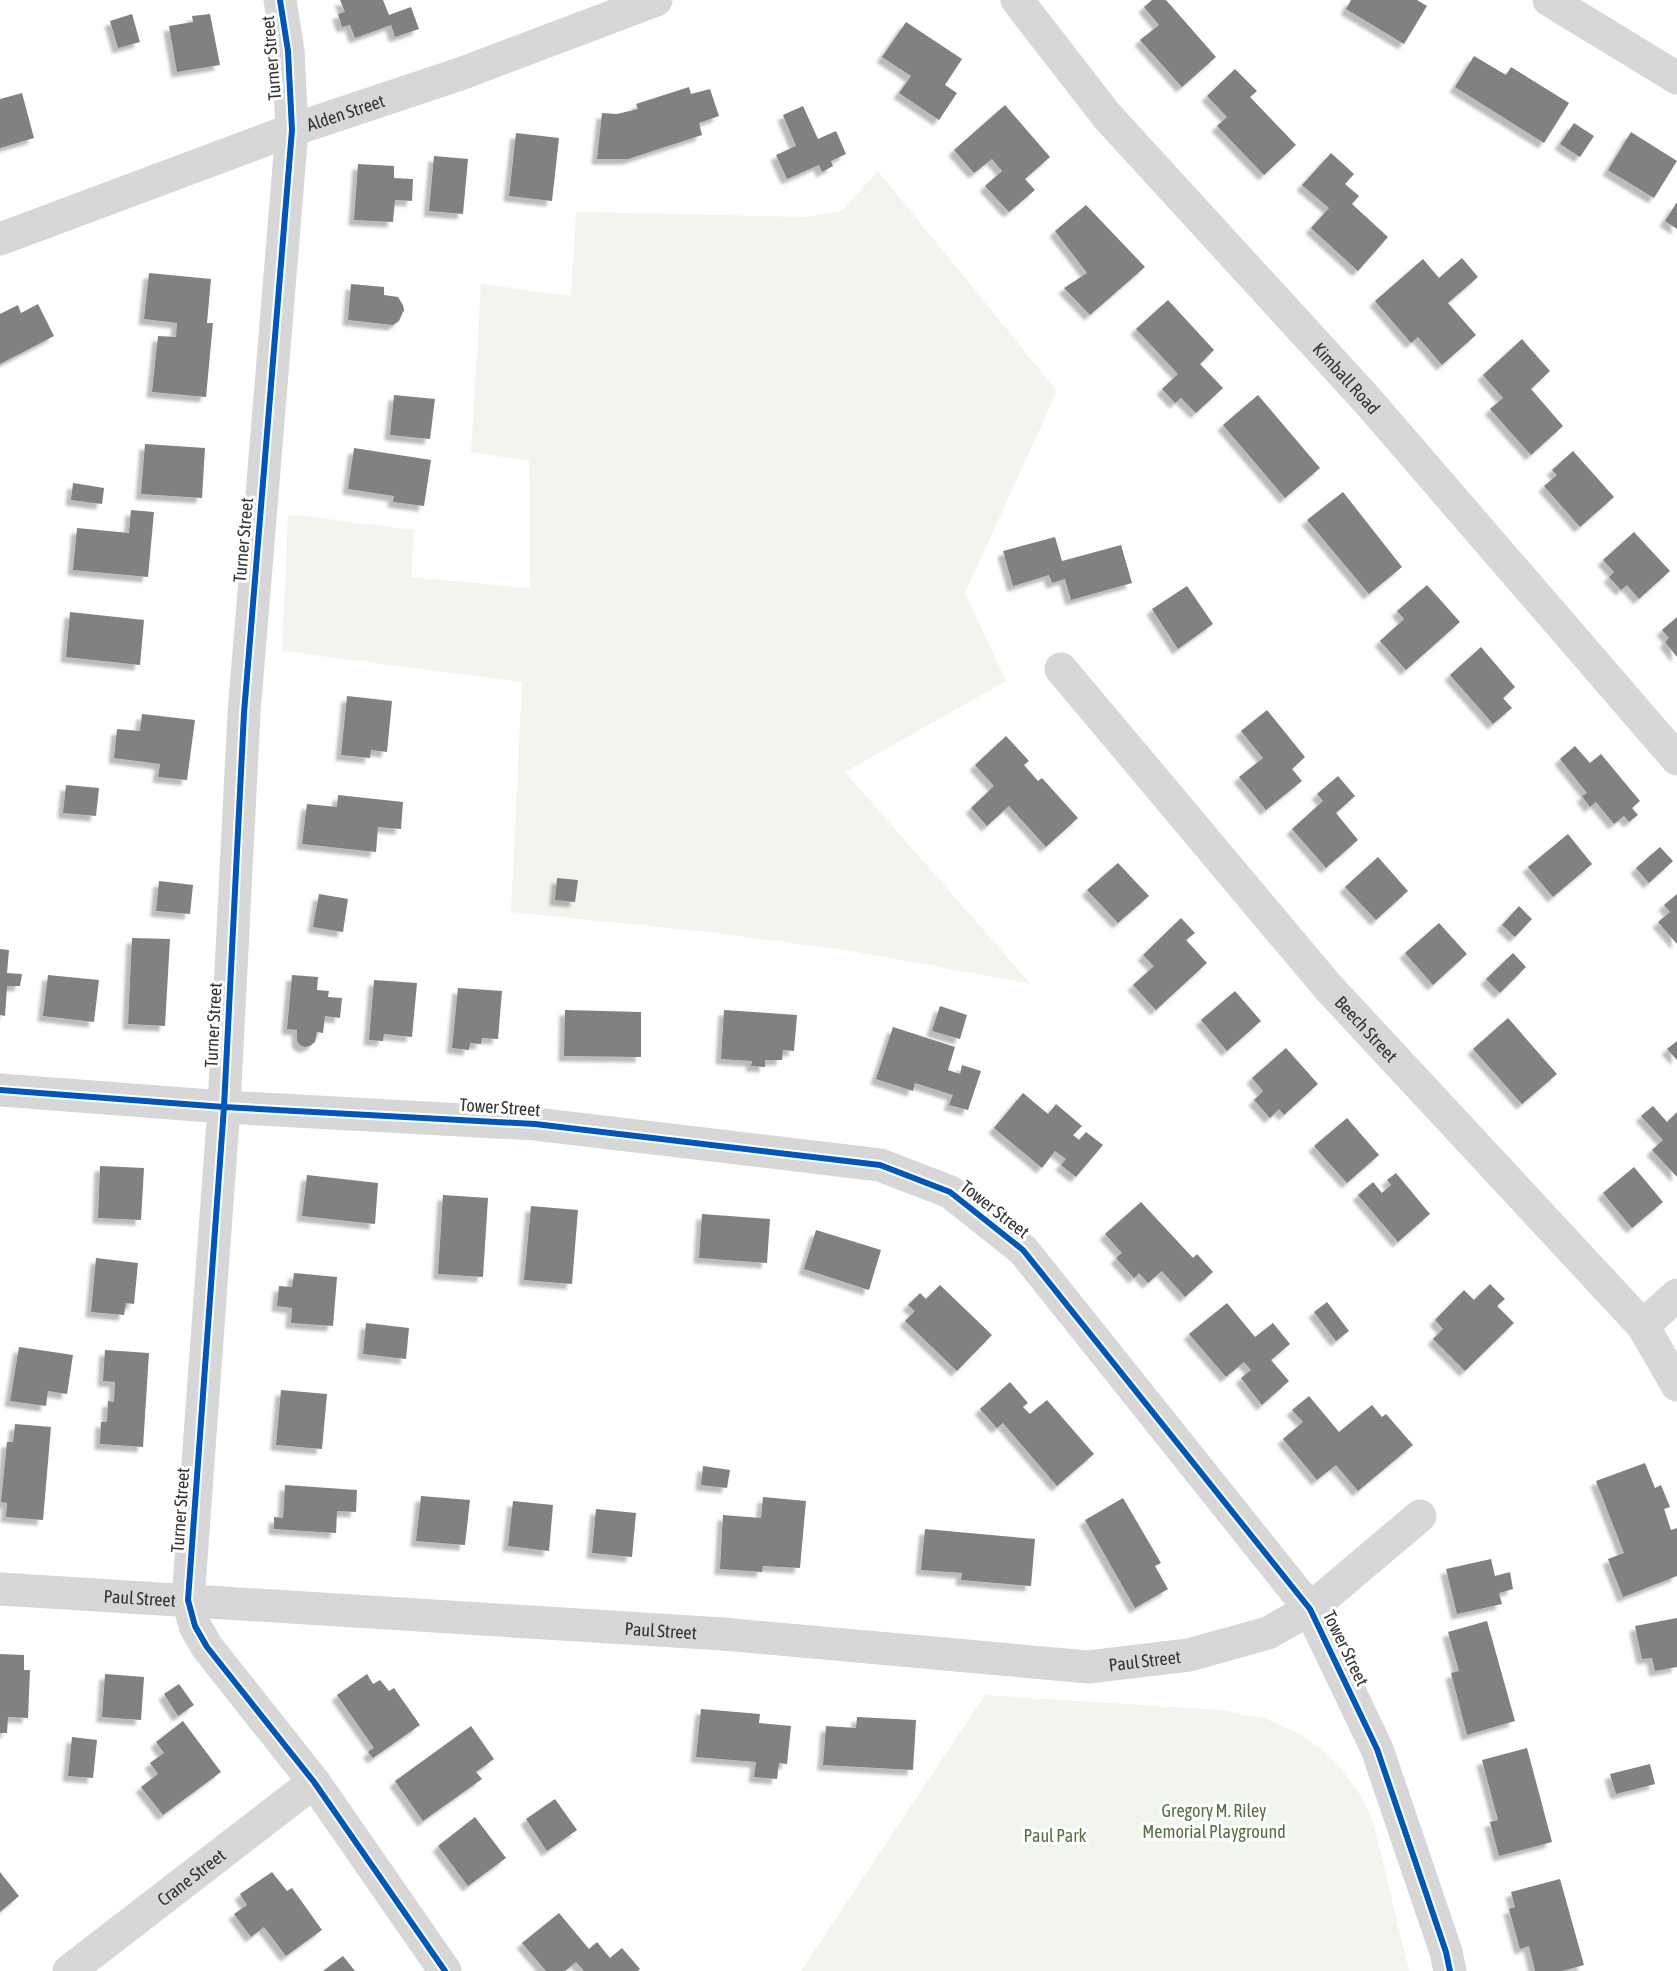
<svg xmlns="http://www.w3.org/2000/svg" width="1677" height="1971" font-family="'Asap Condensed',sans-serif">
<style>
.green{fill:#f1f5ed}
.building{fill:#818181;filter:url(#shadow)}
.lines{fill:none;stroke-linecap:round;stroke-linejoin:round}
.street{stroke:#d7d7d7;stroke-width:33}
.cycleway-casing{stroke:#fff;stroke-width:10}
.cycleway{stroke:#0057b8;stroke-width:6}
.labels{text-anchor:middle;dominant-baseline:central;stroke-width:6;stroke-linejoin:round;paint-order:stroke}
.street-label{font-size:18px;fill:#333;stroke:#fff}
.park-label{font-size:18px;fill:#56703f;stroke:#fff}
</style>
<defs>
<filter id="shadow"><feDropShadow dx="-5.5" dy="5.5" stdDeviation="1.5" flood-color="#0004"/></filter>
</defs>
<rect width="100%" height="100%" fill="#fff"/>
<!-- green -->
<path class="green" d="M878,171L1057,391L965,593L1006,681L845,772L1031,984L852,951L700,931L511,912L522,682L282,651L288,514L414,530L411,577L530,588L529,461L471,452L481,284L571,296L576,212L806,217L842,211Z
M985,1695L1220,1710L1264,1718L1296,1732L1321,1749L1342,1770L1360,1795L1373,1821L1409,1971H801Z"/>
<!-- building -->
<path class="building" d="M340,0H383L389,15L411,7L419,29L395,37L391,25L355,38L350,25L342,27L338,14L345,12Z
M1152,0H1166L1216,57L1182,87L1140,40L1159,25L1144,7Z
M1351,0H1417L1427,6L1404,44L1346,9Z
M132,14L140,42L118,48L110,21Z
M210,14L220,65L177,72L169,26L193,22L192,16Z
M906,22L962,59L945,85L957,93L939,120L899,93L911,76L882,57Z
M1474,56L1506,75L1511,67L1569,103L1544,143L1455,87Z
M1235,69L1257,91L1250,97L1296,145L1264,175L1217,126L1227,117L1207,96Z
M689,87L691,94L710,89L719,116L699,123L702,135L628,159H597L602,113L617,114L638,109L636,104Z
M22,93L34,138L0,148V99Z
M1005,105L1050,157L1025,179L1035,190L1009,212L985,186L1002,171L992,159L974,173L954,150Z
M803,106L818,139L836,131L846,154L831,161L833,166L822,172L819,165L787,179L776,155L796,146L783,115Z
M1574,123L1594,136L1580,157L1560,144Z
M1631,132L1677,161L1654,198L1608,170Z
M516,133L559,138L552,201L509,196Z
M1331,153L1354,174L1345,184L1359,196L1352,204L1388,237L1358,271L1311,228L1329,208L1302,185Z
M434,156L468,159L463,214L429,211Z
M358,164L394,166V178L413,179L412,201L395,200L393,222L354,220Z
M1677,202V229L1665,221Z
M1086,205L1145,267L1090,315L1064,288L1087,273L1055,231Z
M1462,258L1478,277L1448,303L1476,335L1442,365L1418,337L1411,343L1375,301L1423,259L1439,278Z
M149,273L211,279L207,323H213L206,397L152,392L158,336L176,337L177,323L144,319Z
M351,284L384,287V295L398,297L403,305L404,310L399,321L393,325L348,320Z
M1168,300L1214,350L1200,364L1223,388L1196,413L1181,398L1175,403L1162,389L1178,374L1136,329Z
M38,304L54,336L0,364V314L18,305L21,313Z
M1522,339L1550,371L1531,389L1563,426L1531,455L1490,409L1503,398L1483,375Z
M394,395L435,399L430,439L390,435Z
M1258,395L1320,468L1285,498L1223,425Z
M145,444L205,448L202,498L141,494Z
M354,448L431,460L424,506L393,502L394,496L348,489Z
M1573,451L1614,497L1580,527L1544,486L1557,475L1552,470Z
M73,483L104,488L102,504L71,500Z
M1343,492L1402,567L1369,594L1307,520Z
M131,510L154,512L148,577L73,570L77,528L129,533Z
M1634,532L1670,571L1639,599L1627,585L1621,590L1609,577L1614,572L1603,560Z
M1055,537L1062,561L1121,545L1132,583L1071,600L1065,579L1052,583L1049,575L1013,586L1003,551Z
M1427,585L1460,622L1406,670L1380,641L1404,619L1397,611Z
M1187,586L1213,624L1178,649L1152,609Z
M70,612L144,620L140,665L66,657Z
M1677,617V657L1665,642L1669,638L1662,630Z
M1481,647L1515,687L1503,698L1512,708L1493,724L1450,675Z
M347,696L392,701L387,752L371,750L370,758L341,755Z
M1267,710L1305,757L1292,769L1302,781L1266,810L1239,777L1263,758L1241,731Z
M142,714L195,720L187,780L158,777L160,764L114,758L117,729L140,731Z
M1006,736L1029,761L1024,765L1038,781L1042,778L1078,818L1046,847L1009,806L987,826L971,808L994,786L975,765Z
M1575,746L1590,763L1601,754L1640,801L1632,808L1638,815L1629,822L1624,816L1614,824L1596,802L1590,807L1582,796L1587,793L1560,759Z
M1338,776L1355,796L1336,813L1358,840L1326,868L1292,829L1323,801L1317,794Z
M66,785L99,788L96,816L63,813Z
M338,795L403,802L401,829L378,827L376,852L302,844L307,804L337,807Z
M1568,834L1592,864L1553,897L1528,867Z
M1660,847L1673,861L1649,883L1636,868Z
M1378,857L1408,891L1376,920L1345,887Z
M1118,863L1149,896L1118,923L1087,890Z
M557,878L578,880L575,902L555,900Z
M159,881L193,885L190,914L156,911Z
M319,894L348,899L343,932L313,927Z
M1677,894V944L1658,922L1670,912L1664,905Z
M1519,906L1532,919L1515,937L1502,925Z
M1181,918L1195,933L1186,940L1207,963L1156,1010L1133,985L1154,966L1143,955Z
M1439,923L1467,954L1433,985L1405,953Z
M132,938L170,939L165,1026L128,1024Z
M0,949L9,950L7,973L22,974L20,986H7L5,1016L0,1015Z
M1513,953L1526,967L1500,993L1486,979Z
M48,975L99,980L94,1022L43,1016Z
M292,975L318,977L317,990L329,991L328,997L342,998L340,1018L325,1016L323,1033L317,1032L315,1042L310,1046L304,1047L300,1045L297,1041V1030L287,1029Z
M374,980L417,983L412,1037L384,1034L383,1041L369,1040Z
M458,988L502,991L498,1039L482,1038L481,1044L470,1043L469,1050L452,1048Z
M1235,991L1261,1021L1227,1051L1201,1020Z
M940,1006L967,1015L960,1039L932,1031Z
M565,1010L641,1012V1057L564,1056Z
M724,1010L797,1015L794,1051L783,1050L782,1060H765V1067L751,1066L752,1061L721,1059Z
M1508,1018L1557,1074L1522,1104L1473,1049Z
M893,1027L955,1047L948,1070L960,1074L962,1065L981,1071L968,1110L949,1105L953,1095L915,1083L913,1091L876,1079Z
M1677,1041V1060L1667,1049Z
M1286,1048L1318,1084L1284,1115L1279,1109L1270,1118L1254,1100L1263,1091L1252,1078Z
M1023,1093L1048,1114L1056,1104L1082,1126L1073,1135L1079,1140L1086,1132L1103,1145L1076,1177L1061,1165L1066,1159L1055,1151L1042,1168L994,1128Z
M1653,1106L1667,1122L1677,1112V1177L1652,1150L1663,1140L1641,1116Z
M1347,1118L1379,1155L1347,1183L1314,1146Z
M100,1166L144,1168L141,1220L98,1218Z
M1634,1167L1663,1202L1632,1228L1603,1193Z
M1396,1173L1430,1214L1398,1242L1358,1195L1373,1182L1382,1193L1391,1185L1387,1180Z
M307,1175L378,1183L375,1224L302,1216Z
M443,1195L488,1198L483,1277L438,1274Z
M1141,1202L1193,1258L1197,1254L1213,1272L1185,1297L1162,1271L1148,1283L1139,1273L1134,1278L1116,1258L1122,1253L1105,1234Z
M531,1206L578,1210L572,1284L524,1280Z
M702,1214L770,1219L767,1263L699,1258Z
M816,1230L881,1250L869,1290L804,1269Z
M96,1258L138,1263L134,1304L126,1303L124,1315L91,1312Z
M294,1273L337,1277L333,1326L291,1323L292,1308L277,1306L279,1286L292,1287Z
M1490,1284L1505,1299L1497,1306L1514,1323L1465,1371L1433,1339L1443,1329L1435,1320L1464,1290L1474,1300Z
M940,1285L992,1335L957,1371L905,1321L915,1311L908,1305L920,1293L926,1299Z
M1327,1302L1349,1331L1336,1341L1314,1312Z
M1227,1303L1255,1337L1273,1323L1290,1344L1271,1360L1289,1381L1262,1405L1241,1378L1251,1370L1244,1362L1226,1377L1189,1334Z
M366,1323L409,1328L406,1359L363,1354Z
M19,1347L73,1355L67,1394L48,1391L46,1406L10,1401Z
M105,1350L149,1353L143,1447L100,1444L101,1422H107L108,1401L114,1402L115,1382L103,1381Z
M1010,1382L1028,1403L1023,1407L1030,1414L1047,1400L1094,1454L1057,1486L1003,1423L997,1428L980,1409Z
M281,1390L327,1394L322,1449L276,1445Z
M1309,1396L1339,1432L1372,1405L1382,1417L1386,1414L1413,1445L1358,1491L1336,1465L1317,1480L1283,1439L1303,1422L1292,1410Z
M15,1424L51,1427L43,1520L6,1517L7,1503L1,1502L7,1442H13Z
M1645,1463L1655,1488L1661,1485L1670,1507L1664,1509L1671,1530L1677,1528V1576L1623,1597L1608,1559L1624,1553L1596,1481Z
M703,1466L730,1470L727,1488L701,1485Z
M285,1485L357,1490L356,1512L337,1511L336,1533L274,1529V1517L283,1518Z
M421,1496L470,1500L465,1545L416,1541Z
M763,1497L806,1501L800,1568L763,1566L762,1572L720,1569L723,1515L761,1518Z
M1123,1498L1161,1563L1155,1566L1168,1589L1135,1608L1085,1520Z
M513,1501L553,1505L549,1551L508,1546Z
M596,1509L636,1513L632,1557L592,1553Z
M925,1529L1035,1539L1031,1586L961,1580L962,1573L921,1570Z
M1491,1559L1495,1576L1510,1572L1513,1589L1499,1593L1502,1604L1457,1614L1446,1569Z
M1677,1618V1667L1655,1671L1652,1658L1642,1659L1635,1626Z
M1487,1621L1515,1721L1467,1735L1451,1673L1459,1671L1448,1632Z
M0,1654L24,1655V1670H30L28,1718L8,1717L7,1733H0Z
M105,1674L144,1677L141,1720L102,1717Z
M367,1674L373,1684L380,1680L389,1691L394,1688L420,1725L373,1758L368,1752L374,1748L337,1695Z
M179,1684L194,1705L178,1716L164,1694Z
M701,1709L760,1714L759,1723L791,1726L787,1764L779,1763L777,1779L754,1777L756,1762L696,1757Z
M857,1717L916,1720L913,1770L823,1765L826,1726L856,1728Z
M183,1721L221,1772L163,1815L141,1787L158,1774L150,1763L164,1753L156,1742Z
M471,1726L494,1759L476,1772L482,1779L423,1821L395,1781Z
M72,1737L97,1740L93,1778L68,1776Z
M1527,1748L1552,1842L1499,1856L1490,1822L1498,1820L1482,1760Z
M1650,1764L1655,1784L1616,1794L1610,1774Z
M555,1799L577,1830L547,1851L526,1819Z
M475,1817L506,1858L468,1886L438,1846Z
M0,1872L19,1896L0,1912Z
M272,1872L287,1891L292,1888L322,1930L286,1956L264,1927L251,1937L234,1914L247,1905L240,1894Z
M1560,1879L1584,1965L1562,1971H1535L1529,1946L1520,1949L1509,1909L1515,1907L1511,1892Z
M559,1913L589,1949L597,1942L610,1958L622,1948L640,1969L638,1971H584L576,1962L565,1971H546L522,1943Z
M343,1956L355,1971H323Z"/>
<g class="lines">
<!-- street -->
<g class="street">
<path d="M280,0L288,51L292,130L244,713L224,1107L188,1600L195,1626L207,1647L314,1782L445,1971"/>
<path id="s1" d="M1017,0L1107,116L1367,400L1677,759"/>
<path d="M1549,0L1677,78"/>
<path id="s2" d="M0,239L292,130L463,73L656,0"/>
<path id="s3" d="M1061,669L1328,987L1643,1326L1677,1385"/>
<path d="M0,1090L224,1107L535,1124L880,1165L950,1192L1023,1250L1310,1609L1377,1749L1446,1952L1450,1971"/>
<path d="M1643,1326L1677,1295"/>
<path id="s4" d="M0,1589L723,1634L1088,1667L1189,1655L1268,1633L1310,1609L1420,1516"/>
<path id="s5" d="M69,1971L314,1782"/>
</g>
<!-- cycleway casing -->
<g class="cycleway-casing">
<path id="cycleway" d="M280,0L288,51L292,130L244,713L224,1107L188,1600L195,1626L207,1647L314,1782L445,1971
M0,1090L224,1107L535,1124L880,1165L950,1192L1023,1250L1310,1609L1377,1749L1446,1952L1450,1971"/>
</g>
<!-- cycleway -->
<use href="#cycleway" class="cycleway"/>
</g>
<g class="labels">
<!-- street labels -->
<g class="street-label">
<text transform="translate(271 58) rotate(-95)">Turner Street</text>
<text stroke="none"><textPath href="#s2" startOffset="368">Alden Street</textPath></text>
<text stroke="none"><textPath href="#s1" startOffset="502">Kimball Road</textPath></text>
<text transform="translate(243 540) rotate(-85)">Turner Street</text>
<text transform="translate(213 1025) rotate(-87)">Turner Street</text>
<text stroke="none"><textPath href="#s3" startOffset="472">Beech Street</textPath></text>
<text transform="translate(500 1107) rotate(4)">Tower Street</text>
<text transform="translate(995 1209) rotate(38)">Tower Street</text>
<text transform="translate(180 1510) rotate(-86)">Turner Street</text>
<text stroke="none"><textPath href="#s4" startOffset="140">Paul Street</textPath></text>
<text stroke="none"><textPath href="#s4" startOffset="662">Paul Street</textPath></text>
<text transform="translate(1346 1648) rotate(64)">Tower Street</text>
<text stroke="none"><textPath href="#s4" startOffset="1148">Paul Street</textPath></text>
<text stroke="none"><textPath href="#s5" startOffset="154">Crane Street</textPath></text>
</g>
<!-- park labels -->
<g class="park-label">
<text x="1214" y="1810">Gregory M. Riley<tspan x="1214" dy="21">Memorial Playground</tspan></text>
<text x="1055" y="1835">Paul Park</text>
</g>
</g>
</svg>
